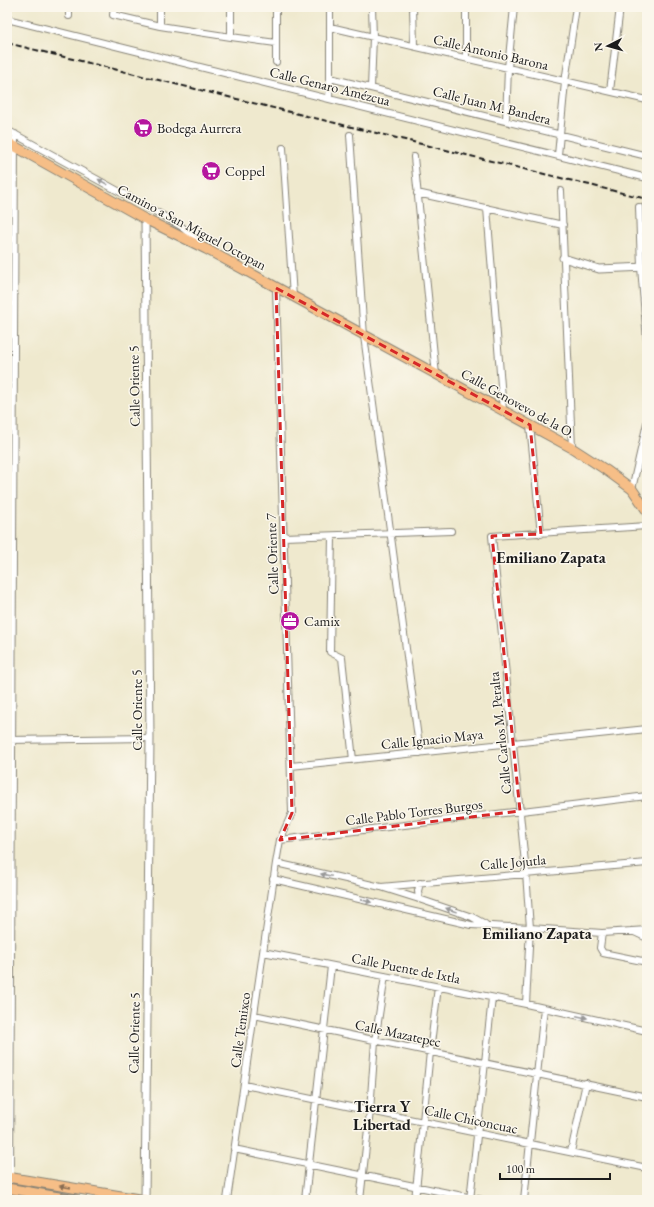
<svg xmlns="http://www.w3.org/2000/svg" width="654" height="1207" font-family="'EB Garamond',serif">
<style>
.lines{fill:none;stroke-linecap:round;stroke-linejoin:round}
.minor-casing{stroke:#868275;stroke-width:8}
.tertiary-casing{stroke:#868275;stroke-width:9}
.primary-casing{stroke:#868275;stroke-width:11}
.minor{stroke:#fff;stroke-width:6}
.tertiary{stroke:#fff;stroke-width:7}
.primary{stroke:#f6be87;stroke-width:9}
.rail{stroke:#1c1c1c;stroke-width:2;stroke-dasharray:6 3;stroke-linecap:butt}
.oneway{fill:#999}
.oneway2{fill:#896d52}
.marked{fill:none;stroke:#d62828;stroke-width:3;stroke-dasharray:8 5;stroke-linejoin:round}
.labels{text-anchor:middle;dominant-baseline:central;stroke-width:3;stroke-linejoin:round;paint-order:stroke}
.street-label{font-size:14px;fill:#1c1c1c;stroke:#fbf7ec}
.poi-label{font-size:14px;fill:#1c1c1c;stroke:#fbf7ec;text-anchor:start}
.quarter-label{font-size:16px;font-weight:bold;fill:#1c1c1c;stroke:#fbf7ec}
</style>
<rect width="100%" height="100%" fill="#fbf7ec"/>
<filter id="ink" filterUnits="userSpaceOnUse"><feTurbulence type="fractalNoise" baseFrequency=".025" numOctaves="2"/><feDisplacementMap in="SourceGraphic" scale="8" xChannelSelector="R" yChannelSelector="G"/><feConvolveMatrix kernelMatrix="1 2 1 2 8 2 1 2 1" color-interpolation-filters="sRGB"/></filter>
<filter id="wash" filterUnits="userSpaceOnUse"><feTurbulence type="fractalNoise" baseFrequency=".012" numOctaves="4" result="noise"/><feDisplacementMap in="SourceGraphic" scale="16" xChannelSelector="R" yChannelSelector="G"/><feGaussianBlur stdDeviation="0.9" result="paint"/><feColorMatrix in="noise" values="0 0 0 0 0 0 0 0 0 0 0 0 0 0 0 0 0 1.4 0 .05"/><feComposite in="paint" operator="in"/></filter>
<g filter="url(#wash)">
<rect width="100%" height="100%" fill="#efe9ce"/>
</g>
<g filter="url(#ink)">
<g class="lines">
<!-- minor casing -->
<g class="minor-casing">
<path id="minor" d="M114,7L113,15L160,26L231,37L276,43
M160,7V26
M231,7V37
M276,7V62
M413,7L414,46
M466,7V58
M69,16V7
M7,19L647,178
M330,27L647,100
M330,78L647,156
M371,88L373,37L372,7
M610,91L620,7
M329,99L330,78V7
M506,121L508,68L514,7
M7,130L160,214L182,227L199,243
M350,135L364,336L420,753
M283,148L293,297
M558,155L565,82L576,7
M414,157L436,375
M561,191L572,448
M417,193L563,225
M639,207L641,267L647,341
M487,208L503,411
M530,425L541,534
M632,489L647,423
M332,536L330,652L342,658L353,760
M284,537L451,531
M7,740L150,738
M291,766L647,729
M280,840L647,796
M276,863L381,887L419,899L472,917L485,924
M273,879L471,925L530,928L602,933L647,930
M381,887L647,863
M419,899L418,891L420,883
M632,931L647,938
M602,933L600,948L603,953L647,962
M263,952L526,1004L647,1031
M526,1004L530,928L526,873L492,536L647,526
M254,1015L647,1097
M244,1085L647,1168
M234,1149L482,1200
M571,1152L586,1083
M10,1180L15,134
M227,1200L276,863L280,840L292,813L276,288
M305,1200L331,966
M360,1200L370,1111L375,1041L385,976
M415,1200L430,1052L438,987
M470,1200L492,998
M524,1200L544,1008"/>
</g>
<!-- tertiary casing -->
<g class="tertiary-casing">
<path id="tertiary" d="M563,258L599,269L647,267
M145,1200L150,738L145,219"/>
</g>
<!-- primary casing -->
<g class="primary-casing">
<path id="primary" d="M7,142L145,219L206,249L572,448L606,470L632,489L647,511
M7,1177L145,1200
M7,1188L76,1200"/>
</g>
<!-- minor -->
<use href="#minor" class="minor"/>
<!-- tertiary -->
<use href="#tertiary" class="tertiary"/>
<!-- primary -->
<use href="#primary" class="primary"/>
<!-- rail -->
<path class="rail" d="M7,43L647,199"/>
</g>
<!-- one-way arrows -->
<defs><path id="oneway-solid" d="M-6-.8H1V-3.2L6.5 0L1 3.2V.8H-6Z"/></defs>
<g class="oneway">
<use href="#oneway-solid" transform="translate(103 182) rotate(-151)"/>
<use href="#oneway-solid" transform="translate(326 875) rotate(-168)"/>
<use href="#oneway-solid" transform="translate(366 901) rotate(13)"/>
<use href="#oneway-solid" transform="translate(451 910) rotate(-160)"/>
<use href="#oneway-solid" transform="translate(582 1017) rotate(12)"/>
</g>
<use class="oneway2" href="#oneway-solid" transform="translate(65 1187) rotate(-170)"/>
</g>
<!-- marked area -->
<path class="marked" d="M276,288L530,425L541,534L492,536L520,811L280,840L292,813Z"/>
<!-- icons -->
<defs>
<g id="supermarket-disc" transform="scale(1)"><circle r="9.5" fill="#b5179e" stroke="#fbf7ec"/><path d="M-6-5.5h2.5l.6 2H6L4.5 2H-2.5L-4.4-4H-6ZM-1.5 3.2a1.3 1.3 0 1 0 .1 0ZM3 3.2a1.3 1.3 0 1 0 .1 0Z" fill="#fff"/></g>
<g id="office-disc" transform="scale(1)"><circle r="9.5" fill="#b5179e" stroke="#fbf7ec"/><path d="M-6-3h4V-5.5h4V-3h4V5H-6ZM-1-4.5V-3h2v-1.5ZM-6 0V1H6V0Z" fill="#fff"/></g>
</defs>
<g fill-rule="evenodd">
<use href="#supermarket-disc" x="143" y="128"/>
<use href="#supermarket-disc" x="211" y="171"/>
<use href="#office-disc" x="290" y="621"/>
</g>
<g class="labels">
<!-- street labels -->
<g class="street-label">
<text transform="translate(491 52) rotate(13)">Calle Antonio Barona</text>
<text transform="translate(330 86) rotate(14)">Calle Genaro Amézcua</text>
<text transform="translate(492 105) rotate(14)">Calle Juan M. Bandera</text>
<text transform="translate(192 227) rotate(28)">Camino a San Miguel Octopan</text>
<text transform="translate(134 386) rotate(-91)">Calle Oriente 5</text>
<text transform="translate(518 403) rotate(29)">Calle Genovevo de la O.</text>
<text transform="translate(272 554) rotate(-92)">Calle Oriente 7</text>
<text transform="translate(137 710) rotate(-90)">Calle Oriente 5</text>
<text transform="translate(500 733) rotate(-96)">Calle Carlos M. Peralta</text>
<text transform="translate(432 739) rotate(-6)">Calle Ignacio Maya</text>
<text transform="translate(414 812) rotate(-7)">Calle Pablo Torres Burgos</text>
<text transform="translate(513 862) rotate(-5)">Calle Jojutla</text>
<text transform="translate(406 968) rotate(11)">Calle Puente de Ixtla</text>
<text transform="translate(240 1030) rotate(-82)">Calle Temixco</text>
<text transform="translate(134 1033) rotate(-89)">Calle Oriente 5</text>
<text transform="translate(398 1033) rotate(12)">Calle Mazatepec</text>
<text transform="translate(471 1119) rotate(12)">Calle Chiconcuac</text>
</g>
<!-- poi labels -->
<g class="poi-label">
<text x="157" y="128">Bodega Aurrera</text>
<text x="225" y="171">Coppel</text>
<text x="304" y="621">Camix</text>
</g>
<!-- quarter labels -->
<g class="quarter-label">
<text x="551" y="557">Emiliano Zapata</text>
<text x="537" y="933">Emiliano Zapata</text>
<text x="382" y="1106">Tierra Y<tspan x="382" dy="18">Libertad</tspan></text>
</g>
</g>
<!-- margin -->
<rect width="654" height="1207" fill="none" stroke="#fbf7ec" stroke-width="24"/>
<!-- north arrow -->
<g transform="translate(608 46) rotate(264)" stroke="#fbf7ec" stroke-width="3" paint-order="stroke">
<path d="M0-3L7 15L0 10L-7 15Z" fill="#1c1c1c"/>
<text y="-6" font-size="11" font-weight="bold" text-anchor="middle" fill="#1c1c1c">N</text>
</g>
<!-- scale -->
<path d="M500 1173v6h110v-6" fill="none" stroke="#1c1c1c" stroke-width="2"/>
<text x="506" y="1173" font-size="12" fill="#1c1c1c" stroke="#fbf7ec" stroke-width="3" paint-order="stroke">100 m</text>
</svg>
